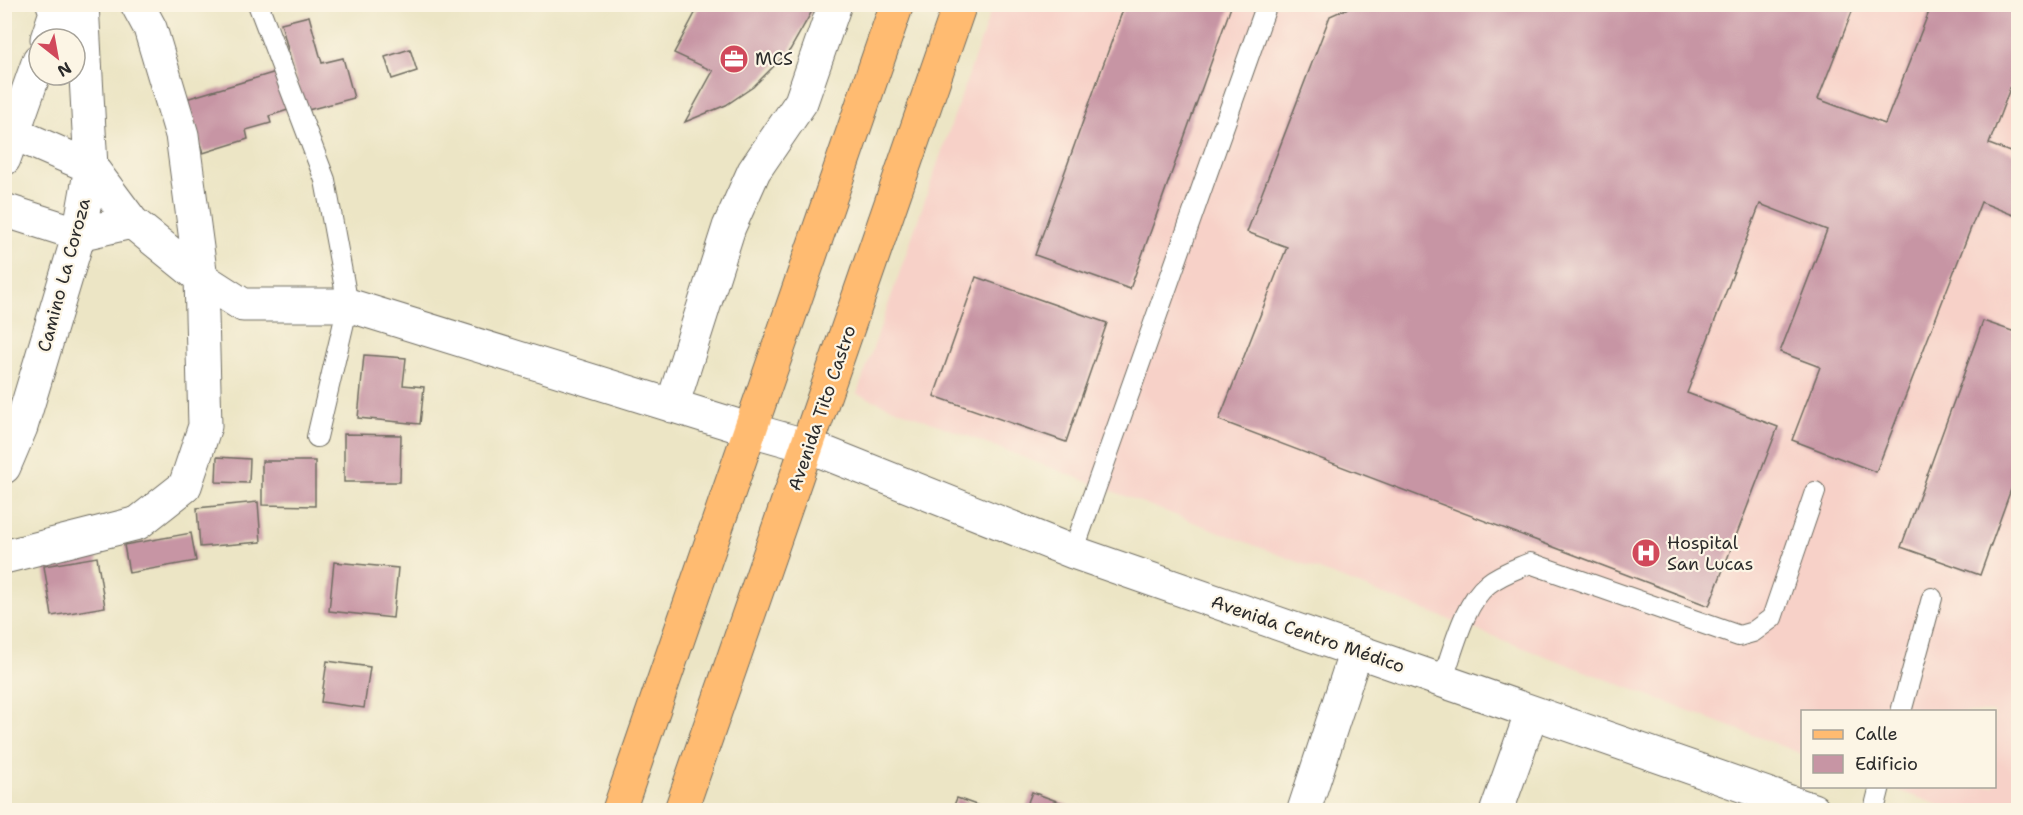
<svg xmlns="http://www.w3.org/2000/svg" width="2023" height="815" font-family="'Shantell Sans',sans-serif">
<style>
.built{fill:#f7d1c8}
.building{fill:#c795a4}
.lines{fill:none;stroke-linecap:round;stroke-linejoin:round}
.lane-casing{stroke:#6f6c61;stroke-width:22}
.street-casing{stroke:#6f6c61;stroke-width:35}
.primary-casing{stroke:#6f6c61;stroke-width:35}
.lane{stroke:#fff;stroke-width:20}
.street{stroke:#fff;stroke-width:33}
.primary{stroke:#ffbb71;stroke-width:33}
.labels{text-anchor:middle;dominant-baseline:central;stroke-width:4.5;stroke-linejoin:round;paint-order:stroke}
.poi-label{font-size:18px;fill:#2b2b2b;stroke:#fcf5e5;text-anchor:start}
.street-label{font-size:18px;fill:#2b2b2b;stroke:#fcf5e5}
</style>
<rect width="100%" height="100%" fill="#fcf5e5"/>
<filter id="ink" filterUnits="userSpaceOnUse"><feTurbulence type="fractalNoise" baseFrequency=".0167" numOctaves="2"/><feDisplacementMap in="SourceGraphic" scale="12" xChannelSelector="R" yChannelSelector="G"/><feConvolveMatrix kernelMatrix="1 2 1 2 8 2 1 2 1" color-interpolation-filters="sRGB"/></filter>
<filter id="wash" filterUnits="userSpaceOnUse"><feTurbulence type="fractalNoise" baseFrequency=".008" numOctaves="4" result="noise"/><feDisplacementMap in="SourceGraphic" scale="24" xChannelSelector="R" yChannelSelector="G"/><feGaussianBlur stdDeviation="1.35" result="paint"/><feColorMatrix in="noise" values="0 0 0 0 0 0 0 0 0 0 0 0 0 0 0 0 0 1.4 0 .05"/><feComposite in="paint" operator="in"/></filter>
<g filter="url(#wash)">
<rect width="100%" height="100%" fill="#ece5c5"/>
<!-- built -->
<path class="built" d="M993,5H2018V810H1952L1889,787L1994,786V712H1802V754L857,394Z"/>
<g id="blocks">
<!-- building -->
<path class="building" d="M700,4H816L790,50L753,87L726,105L685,122L713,71L674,53Z
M1125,4H1232L1130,289L1035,255Z
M1357,4H1855L1818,99L1885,124L1932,4H2018V67L1989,144L2018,155V217L1981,202L1876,472L1792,440L1820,367L1780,352L1827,230L1760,204L1687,393L1778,427L1709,606L1219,420L1287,247L1247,232L1330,16Z
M309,16L322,63L343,58L354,98L304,111L281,23Z
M410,49L417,71L392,79L385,57Z
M276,72L288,110L269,116L271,123L246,130L248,139L203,153L186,99Z
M976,277L1107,323L1066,442L934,396Z
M1983,321L2018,333V470L1980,575L1901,547Z
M364,355L406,358L403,385L424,387L420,424L358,418Z
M344,434L401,435L400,482H344Z
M217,457L250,459L249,483L216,482Z
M262,461H315V506L262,505Z
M258,502L261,542L200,547L197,508Z
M191,533L196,561L129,573L124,545Z
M97,557L105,607L52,616L44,566Z
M334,562L398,568L393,618L329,611Z
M327,661L370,667L364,708L321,702Z
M1032,792L1081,810H1025Z
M957,798L990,810H952Z"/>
</g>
</g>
<g filter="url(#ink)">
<use href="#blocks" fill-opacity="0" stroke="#6f6c61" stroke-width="1.5"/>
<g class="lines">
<!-- lane casing -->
<g class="lane-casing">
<path id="lane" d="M258,4L325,180L348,305L317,437
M1073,552L1267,4
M1442,681C1453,652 1463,604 1488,584C1500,574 1516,569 1530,563L1739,636L1753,632L1772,618L1815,492
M1901,712L1932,598
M1874,810L1880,786"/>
</g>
<!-- street casing -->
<g class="street-casing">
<path id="street" d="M47,39L56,12L53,4
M4,129L91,167L132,222L201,278L243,305H348L751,430L808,446L1073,552L1813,810
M4,159L39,60
M4,210L79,234L132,222
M672,406L729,227L754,171L801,102L835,4
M4,467L21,427L79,234L91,167L82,4
M4,557L138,523L185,486L205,426L201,278L182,135L150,28L137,4
M1304,810L1356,651
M1497,810L1532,712"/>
</g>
<!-- primary casing -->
<g class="primary-casing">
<path id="primary" d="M619,810L897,4
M681,810L960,4"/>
</g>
<!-- lane -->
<use href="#lane" class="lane"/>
<!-- street -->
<use href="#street" class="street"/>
<!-- primary -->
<use href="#primary" class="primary"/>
</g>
</g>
<!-- icons -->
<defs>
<g id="office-disc" transform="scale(1.5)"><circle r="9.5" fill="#d1495b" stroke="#fcf5e5"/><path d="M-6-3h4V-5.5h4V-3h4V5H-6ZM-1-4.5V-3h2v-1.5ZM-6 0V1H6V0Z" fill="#fff"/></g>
<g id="hospital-disc" transform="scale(1.5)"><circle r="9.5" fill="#d1495b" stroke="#fcf5e5"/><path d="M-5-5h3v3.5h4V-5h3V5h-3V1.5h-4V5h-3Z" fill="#fff"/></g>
</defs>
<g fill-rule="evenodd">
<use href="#office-disc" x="734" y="59"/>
<use href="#hospital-disc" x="1646" y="553"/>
</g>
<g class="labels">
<!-- poi labels -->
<g class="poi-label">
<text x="755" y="59">MCS</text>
<text x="1667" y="543">Hospital<tspan x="1667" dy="21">San Lucas</tspan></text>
</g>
<!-- street labels -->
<g class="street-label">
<text transform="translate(64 275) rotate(-75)">Camino La Coroza</text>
<text transform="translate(822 408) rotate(-71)">Avenida Tito Castro</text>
<text transform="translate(1308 634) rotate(19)">Avenida Centro Médico</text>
</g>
</g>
<!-- margin -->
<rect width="2023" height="815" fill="none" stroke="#fcf5e5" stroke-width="24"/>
<!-- legend -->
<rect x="1801" y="710" width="195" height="78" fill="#fcf5e5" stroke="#a8a49b" stroke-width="1.5"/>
<rect x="1813" y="730" width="30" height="9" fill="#ffbb71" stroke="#a8a49b" stroke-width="1.5"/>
<text x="1855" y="740" font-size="18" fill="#2b2b2b">Calle</text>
<rect x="1813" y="755" width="30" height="18" fill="#c795a4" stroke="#a8a49b" stroke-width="1.5"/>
<text x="1855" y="770" font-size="18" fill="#2b2b2b">Edificio</text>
<!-- north arrow -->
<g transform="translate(57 57) rotate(149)"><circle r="28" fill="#fcf5e5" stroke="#a8a49b" stroke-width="1.5"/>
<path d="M0-4.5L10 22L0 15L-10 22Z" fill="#d1495b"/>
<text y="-9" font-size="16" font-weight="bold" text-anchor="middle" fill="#2b2b2b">N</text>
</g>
</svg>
